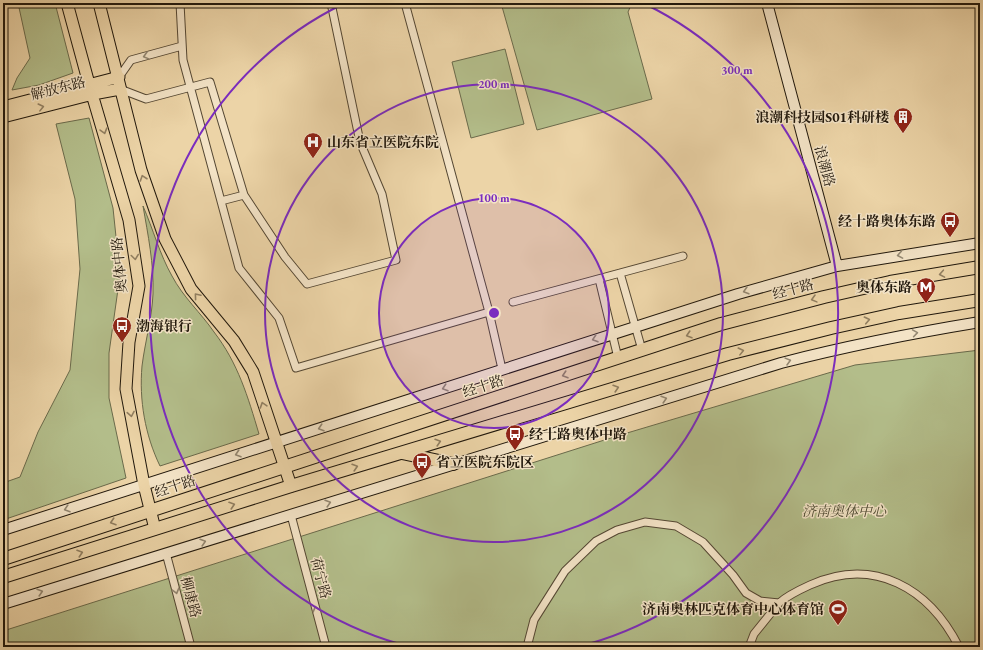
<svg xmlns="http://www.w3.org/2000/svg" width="983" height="650" font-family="'EB Garamond','Noto Serif SC',serif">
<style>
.green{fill:#b3bd8a;stroke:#6a6a4b}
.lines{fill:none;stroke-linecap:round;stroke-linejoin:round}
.minor-casing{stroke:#544733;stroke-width:9}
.secondary-casing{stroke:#21180c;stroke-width:12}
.primary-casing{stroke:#21180c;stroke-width:13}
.trunk-casing{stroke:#21180c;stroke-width:14}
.minor{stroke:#f3e3c6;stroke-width:7}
.secondary{stroke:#f3e3c6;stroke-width:10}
.primary{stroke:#ecd4a7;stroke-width:11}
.trunk{stroke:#ecd4a7;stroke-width:12}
.oneway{stroke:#948872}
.oneway2{stroke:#917f61}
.ring{fill:none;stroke:#7b2cbf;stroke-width:2}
.labels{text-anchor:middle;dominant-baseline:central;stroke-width:3;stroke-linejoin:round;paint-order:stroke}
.street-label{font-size:14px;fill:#21180c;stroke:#f3e3c6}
.poi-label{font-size:14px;font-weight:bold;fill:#21180c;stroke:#f3e3c6;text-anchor:end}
.park-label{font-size:14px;font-style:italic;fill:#4d4a32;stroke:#f3e3c6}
.centre{fill:#7b2cbf;stroke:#f3e3c6;stroke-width:2}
.ring-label{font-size:12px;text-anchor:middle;font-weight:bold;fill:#7b2cbf;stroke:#f3e3c6;stroke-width:3;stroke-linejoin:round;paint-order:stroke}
</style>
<rect width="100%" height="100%" fill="#ecd4a7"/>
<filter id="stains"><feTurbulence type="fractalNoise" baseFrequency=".005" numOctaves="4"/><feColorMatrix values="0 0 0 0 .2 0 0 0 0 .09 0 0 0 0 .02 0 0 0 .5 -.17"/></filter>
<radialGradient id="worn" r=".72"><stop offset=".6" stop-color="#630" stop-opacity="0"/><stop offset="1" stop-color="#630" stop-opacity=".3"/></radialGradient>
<!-- green -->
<path class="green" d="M18,3H55L73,73L39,85L12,90L17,78L30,58Z
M501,3H632L628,12L652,99L537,130Z
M505,49L524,124L471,138L452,62Z
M89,118L113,208L120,275L109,353V398L126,478L3,520V483L20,477L38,432L70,370L80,269L75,199L56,124Z
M143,206C153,229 160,255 172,276C183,297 201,313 214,332C238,363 248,397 259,434L160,466C145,435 139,400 142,366C145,342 152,318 153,294C154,264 148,235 143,206Z
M980,350V647H3V631L617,436L855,365Z"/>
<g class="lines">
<!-- minor casing -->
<g class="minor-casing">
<path id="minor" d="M180,3L183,60L239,268L279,318L296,368L489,312
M405,3L489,312L502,369
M119,77L131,60L182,46
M120,89L146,99L210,82L244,195L285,257L307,284L396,260L382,194L360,142L331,3
M221,201L244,195
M620,273L642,350
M599,279L618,358
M513,302L683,256
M291,515L326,647
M166,553L191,647
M527,647L534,620L565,571L596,541L617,530L645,522L676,526L703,542L733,575L746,593L760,601L779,603C788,595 799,590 810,585C874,556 929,588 959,647
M749,647L754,634L779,603"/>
</g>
<!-- secondary casing -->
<g class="secondary-casing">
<path id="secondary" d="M767,3L837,266
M3,530L738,294L837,266L980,243
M3,604L781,363C847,346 913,333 980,322"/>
</g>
<!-- primary casing -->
<g class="primary-casing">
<path id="primary" d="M67,3L89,84L129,220L139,286L129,342L126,389L144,485L155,529
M99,3L141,170L165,239L191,289L234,341L253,372L291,486
M3,107L119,77
M3,117L93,94L120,89"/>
</g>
<!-- trunk casing -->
<g class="trunk-casing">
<path id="trunk" d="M402,453L453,464
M3,559L721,324L824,297L890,282L980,267
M3,577L291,486L728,354L831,328L899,313L980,300"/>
</g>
<!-- minor -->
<use href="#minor" class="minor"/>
<!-- secondary -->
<use href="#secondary" class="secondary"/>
<!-- primary -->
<use href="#primary" class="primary"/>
<!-- trunk -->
<use href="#trunk" class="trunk"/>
</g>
<!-- one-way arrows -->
<defs><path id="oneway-chevron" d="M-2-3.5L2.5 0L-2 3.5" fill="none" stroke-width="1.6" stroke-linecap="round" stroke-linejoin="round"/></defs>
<g class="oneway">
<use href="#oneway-chevron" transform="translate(146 56) rotate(165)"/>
<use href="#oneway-chevron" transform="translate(900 255) rotate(170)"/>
<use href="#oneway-chevron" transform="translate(746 291) rotate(164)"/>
<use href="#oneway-chevron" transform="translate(915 333) rotate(-9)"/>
<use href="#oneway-chevron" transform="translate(595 339) rotate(162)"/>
<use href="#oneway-chevron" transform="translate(788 361) rotate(-15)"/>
<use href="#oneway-chevron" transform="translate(445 388) rotate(162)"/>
<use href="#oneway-chevron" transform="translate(664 399) rotate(-17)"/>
<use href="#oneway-chevron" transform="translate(321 428) rotate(162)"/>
<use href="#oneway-chevron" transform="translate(238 454) rotate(162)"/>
<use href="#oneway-chevron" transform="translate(328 503) rotate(-17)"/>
<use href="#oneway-chevron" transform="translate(67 509) rotate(162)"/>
<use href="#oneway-chevron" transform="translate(203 542) rotate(-17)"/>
<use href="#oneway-chevron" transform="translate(176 591) rotate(75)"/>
<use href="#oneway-chevron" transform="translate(40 592) rotate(-17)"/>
<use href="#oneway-chevron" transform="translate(316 609) rotate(-105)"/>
</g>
<g class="oneway2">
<use href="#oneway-chevron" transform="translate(41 107) rotate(-14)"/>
<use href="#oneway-chevron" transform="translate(104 131) rotate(74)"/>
<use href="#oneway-chevron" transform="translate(143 178) rotate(-109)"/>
<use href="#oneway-chevron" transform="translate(135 257) rotate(82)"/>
<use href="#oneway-chevron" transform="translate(942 274) rotate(170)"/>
<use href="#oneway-chevron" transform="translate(197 296) rotate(-130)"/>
<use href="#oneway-chevron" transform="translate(814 299) rotate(165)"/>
<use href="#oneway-chevron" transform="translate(867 320) rotate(-12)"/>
<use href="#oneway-chevron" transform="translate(689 335) rotate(162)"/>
<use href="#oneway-chevron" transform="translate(741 351) rotate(-14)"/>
<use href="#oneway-chevron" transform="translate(565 375) rotate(162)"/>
<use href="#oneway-chevron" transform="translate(616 388) rotate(-17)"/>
<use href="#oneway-chevron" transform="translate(263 405) rotate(-108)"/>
<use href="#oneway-chevron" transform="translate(131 414) rotate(80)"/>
<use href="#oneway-chevron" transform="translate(438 442) rotate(-17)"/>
<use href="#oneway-chevron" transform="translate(355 467) rotate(-17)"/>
<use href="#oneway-chevron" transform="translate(232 505) rotate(-18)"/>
<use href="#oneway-chevron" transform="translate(113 522) rotate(162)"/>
<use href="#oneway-chevron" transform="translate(80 553) rotate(-18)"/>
</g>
<!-- distance rings -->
<circle cx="494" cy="313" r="115" fill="#7b2cbf" fill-opacity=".12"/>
<g class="ring">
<circle cx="494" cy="313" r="115"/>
<circle cx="494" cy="313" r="229"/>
<path d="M411 647A344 344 0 0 1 343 4M645 4A344 344 0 0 1 577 647"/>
</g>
<!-- icons -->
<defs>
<g id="building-pin" transform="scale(1)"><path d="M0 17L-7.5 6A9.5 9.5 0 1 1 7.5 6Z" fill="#8f2418" stroke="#f3e3c6"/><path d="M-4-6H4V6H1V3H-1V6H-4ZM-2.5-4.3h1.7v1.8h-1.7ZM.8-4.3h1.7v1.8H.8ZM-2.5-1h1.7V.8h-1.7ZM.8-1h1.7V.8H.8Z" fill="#fff"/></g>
<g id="hospital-pin" transform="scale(1)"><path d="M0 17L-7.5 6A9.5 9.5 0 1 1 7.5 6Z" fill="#8f2418" stroke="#f3e3c6"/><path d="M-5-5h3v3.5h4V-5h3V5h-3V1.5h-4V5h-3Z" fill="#fff"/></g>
<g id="bus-pin" transform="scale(1)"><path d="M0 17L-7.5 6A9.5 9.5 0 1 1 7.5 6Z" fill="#8f2418" stroke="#f3e3c6"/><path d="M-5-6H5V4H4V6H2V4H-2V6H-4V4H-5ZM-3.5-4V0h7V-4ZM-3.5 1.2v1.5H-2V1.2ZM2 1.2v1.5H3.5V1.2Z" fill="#fff"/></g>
<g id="metro-pin" transform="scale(1)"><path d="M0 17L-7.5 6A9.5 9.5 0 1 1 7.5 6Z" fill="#8f2418" stroke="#f3e3c6"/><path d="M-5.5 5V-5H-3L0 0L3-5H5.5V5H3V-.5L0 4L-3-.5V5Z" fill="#fff"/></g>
<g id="stadium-pin" transform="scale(1)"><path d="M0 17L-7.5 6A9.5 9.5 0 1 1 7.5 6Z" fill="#8f2418" stroke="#f3e3c6"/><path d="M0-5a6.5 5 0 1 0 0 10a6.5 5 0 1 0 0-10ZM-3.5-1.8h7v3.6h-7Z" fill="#fff"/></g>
</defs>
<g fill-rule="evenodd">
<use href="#building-pin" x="903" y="117"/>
<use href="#hospital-pin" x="313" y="142"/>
<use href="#bus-pin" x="950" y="221"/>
<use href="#metro-pin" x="926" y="287"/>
<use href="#bus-pin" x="122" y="326"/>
<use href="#bus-pin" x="515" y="434"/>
<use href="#bus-pin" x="422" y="462"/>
<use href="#stadium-pin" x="838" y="609"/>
</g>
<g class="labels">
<!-- street labels -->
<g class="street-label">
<text transform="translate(58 88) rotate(-14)">解放东路</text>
<text transform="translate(825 166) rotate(75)">浪潮路</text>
<text transform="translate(119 265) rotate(-95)">奥体中路</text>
<text transform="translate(793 289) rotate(-15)">经十路</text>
<text transform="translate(483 386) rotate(-18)">经十路</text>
<text transform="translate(175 486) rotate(-18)">经十路</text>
<text transform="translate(321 578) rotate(75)">荷宁路</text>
<text transform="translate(191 597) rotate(75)">柳康路</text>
</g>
<!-- poi labels -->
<g class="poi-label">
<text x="889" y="117">浪潮科技园S01科研楼</text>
<text x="327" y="142" text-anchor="start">山东省立医院东院</text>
<text x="936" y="221">经十路奥体东路</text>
<text x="912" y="287">奥体东路</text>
<text x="136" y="326" text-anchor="start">渤海银行</text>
<text x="529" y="434" text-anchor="start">经十路奥体中路</text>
<text x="436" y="462" text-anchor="start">省立医院东院区</text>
<text x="824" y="609">济南奥林匹克体育中心体育馆</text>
</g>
<!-- park labels -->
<g class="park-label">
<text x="844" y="511">济南奥体中心</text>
</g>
</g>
<circle cx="494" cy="313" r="6" class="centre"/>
<g class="ring-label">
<text x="737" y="74">300 m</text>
<text x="494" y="88">200 m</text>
<text x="494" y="202">100 m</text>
</g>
<!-- margin -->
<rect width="983" height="650" fill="none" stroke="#ecd4a7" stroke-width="16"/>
<rect x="4" y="4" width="975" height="642" fill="none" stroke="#21180c" stroke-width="2"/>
<rect x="8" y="8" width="967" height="634" fill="none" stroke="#21180c"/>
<rect width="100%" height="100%" filter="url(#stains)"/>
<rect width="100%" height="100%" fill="url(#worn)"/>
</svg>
